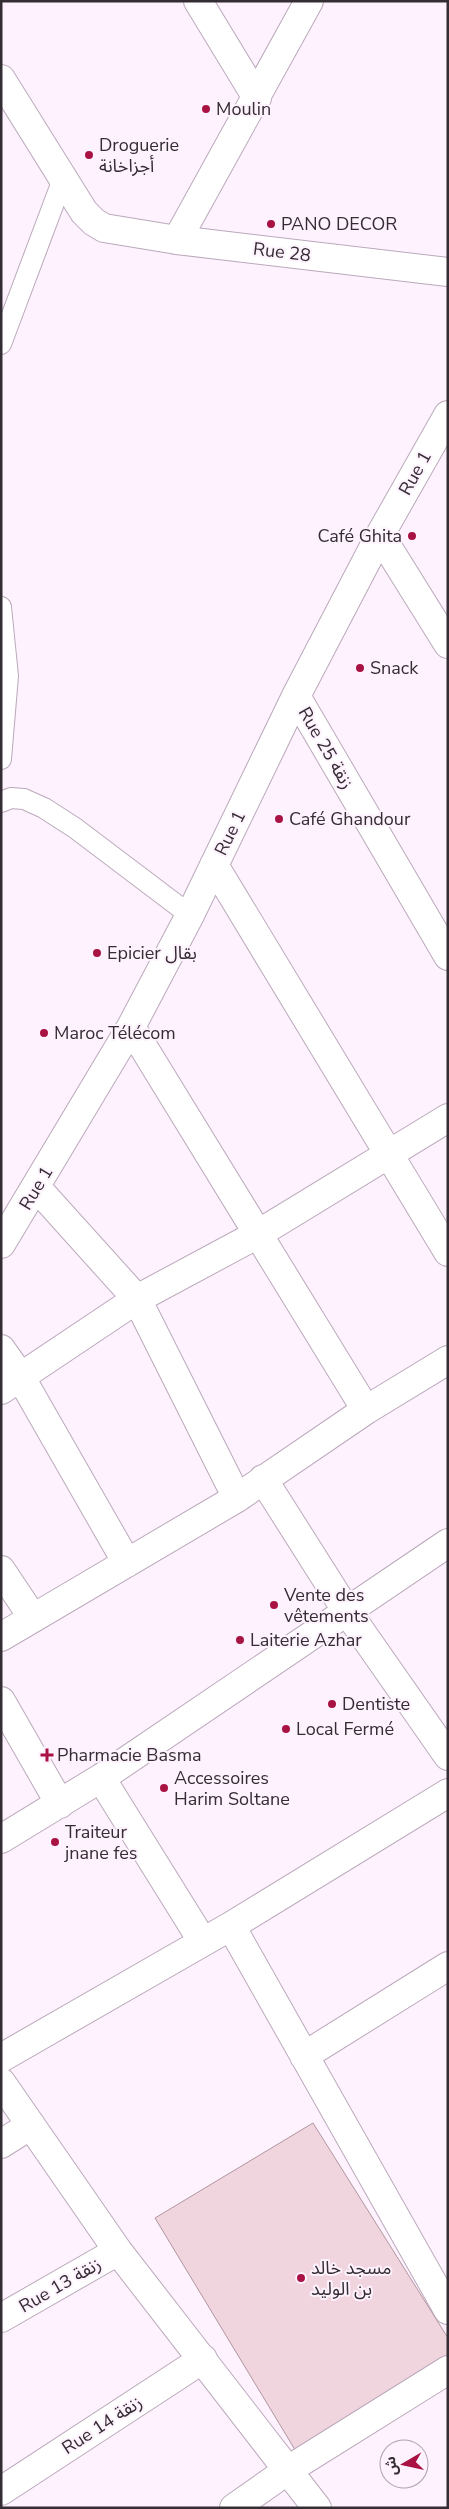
<svg xmlns="http://www.w3.org/2000/svg" width="449" height="2509" font-family="'Nunito Sans','Noto Sans Arabic',sans-serif">
<style>
.building{fill:#f1d5de;stroke:#af959e}
.lines{fill:none;stroke-linecap:round;stroke-linejoin:round}
.service-casing{stroke:#bba9bb;stroke-width:22}
.minor-casing{stroke:#bba9bb;stroke-width:30}
.tertiary-casing{stroke:#bba9bb;stroke-width:30}
.service{stroke:#fff;stroke-width:20}
.minor{stroke:#fff;stroke-width:28}
.tertiary{stroke:#fff;stroke-width:28}
.poi-dot{fill:#a91344;stroke:#fdf2fd;stroke-width:2}
.labels{text-anchor:middle;dominant-baseline:central;stroke-width:4;stroke-linejoin:round;paint-order:stroke}
.poi-label{font-size:18px;fill:#342d34;stroke:#fdf2fd;text-anchor:start}
.street-label{font-size:18px;fill:#342d34;stroke:#fdf2fd}
</style>
<rect width="100%" height="100%" fill="#fdf2fd"/>
<!-- building -->
<path class="building" d="M313,2123L448,2338V2361L297,2453L155,2218Z"/>
<g class="lines">
<!-- service casing -->
<g class="service-casing">
<path id="service" d="M1,344L63,179
M1,607L8,676L1,759
M1,802L11,798L24,799L44,808L75,828L190,915"/>
</g>
<!-- minor casing -->
<g class="minor-casing">
<path id="minor" d="M198,1L257,98
M177,240L309,1
M380,535L448,644
M296,696L448,956
M214,865L448,1252
M131,1027L366,1410
M37,1188L137,1299L237,1498
M1,1244L131,1027L190,915L296,696L380,535L448,415
M1,1349L20,1376L127,1563
M1,1390L137,1299L258,1234L448,1118
M263,1479L346,1610L448,1756
M1,1570L33,1618
M1,1637L237,1498L366,1410L448,1360
M1,1701L60,1804
M101,1778L203,1942
M448,1793L231,1926L448,2310
M1,1839L101,1778L448,1543
M304,2056L448,1966
M1,2058L231,1926
M1,2082L118,2251L317,2508
M1,2144L31,2125
M1,2318L118,2251
M1,2491L203,2359
M234,2508L288,2470L448,2370"/>
</g>
<!-- tertiary casing -->
<g class="tertiary-casing">
<path id="tertiary" d="M1,79L84,212L94,222L104,228L177,240L448,272"/>
</g>
<!-- service -->
<use href="#service" class="service"/>
<!-- minor -->
<use href="#minor" class="minor"/>
<!-- tertiary -->
<use href="#tertiary" class="tertiary"/>
</g>
<!-- markers -->
<g class="poi-dot">
<circle cx="206" cy="109" r="5"/>
<circle cx="89" cy="155" r="5"/>
<circle cx="271" cy="224" r="5"/>
<circle cx="412" cy="536" r="5"/>
<circle cx="360" cy="668" r="5"/>
<circle cx="279" cy="819" r="5"/>
<circle cx="97" cy="953" r="5"/>
<circle cx="44" cy="1033" r="5"/>
<circle cx="274" cy="1605" r="5"/>
<circle cx="240" cy="1640" r="5"/>
<circle cx="332" cy="1704" r="5"/>
<circle cx="286" cy="1729" r="5"/>
<path d="M44.5 1747.5h5v5h5v5h-5v5h-5v-5h-5v-5h5z"/>
<circle cx="164" cy="1788" r="5"/>
<circle cx="55" cy="1842" r="5"/>
<circle cx="301" cy="2278" r="5"/>
</g>
<g class="labels">
<!-- poi labels -->
<g class="poi-label">
<text x="216" y="109">Moulin</text>
<text x="99" y="145">Droguerie<tspan x="99" dy="21">أجزاخانة</tspan></text>
<text x="281" y="224">PANO DECOR</text>
<text x="402" y="536" text-anchor="end">Café Ghita</text>
<text x="370" y="668">Snack</text>
<text x="289" y="819">Café Ghandour</text>
<text x="107" y="953">Epicier بقال</text>
<text x="54" y="1033">Maroc Télécom</text>
<text x="284" y="1595">Vente des<tspan x="284" dy="21">vêtements</tspan></text>
<text x="250" y="1640">Laiterie Azhar</text>
<text x="342" y="1704">Dentiste</text>
<text x="296" y="1729">Local Fermé</text>
<text x="57" y="1755">Pharmacie Basma</text>
<text x="174" y="1778">Accessoires<tspan x="174" dy="21">Harim Soltane</tspan></text>
<text x="65" y="1832">Traiteur<tspan x="65" dy="21">jnane fes</tspan></text>
<text x="311" y="2268">مسجد خالد<tspan x="311" dy="21">بن الوليد</tspan></text>
</g>
<!-- street labels -->
<g class="street-label">
<text transform="translate(282 252) rotate(7)">Rue 28</text>
<text transform="translate(415 473) rotate(-61)">Rue 1</text>
<text transform="translate(326 748) rotate(60)">Rue 25 زنقة</text>
<text transform="translate(230 833) rotate(-64)">Rue 1</text>
<text transform="translate(36 1188) rotate(-59)">Rue 1</text>
<text transform="translate(60 2285) rotate(-30)">Rue 13 زنقة</text>
<text transform="translate(102 2425) rotate(-33)">Rue 14 زنقة</text>
</g>
</g>
<!-- border -->
<rect width="449" height="2509" fill="none" stroke="#342d34" stroke-width="5"/>
<!-- north arrow -->
<g transform="translate(404 2464) rotate(261)"><circle r="24" fill="#fdf2fd" stroke="#ada3ad"/>
<path d="M0-4L9 19L0 12L-9 19Z" fill="#a91344"/>
<text y="-8" font-size="14" font-weight="bold" text-anchor="middle" fill="#342d34">ش</text>
</g>
</svg>
